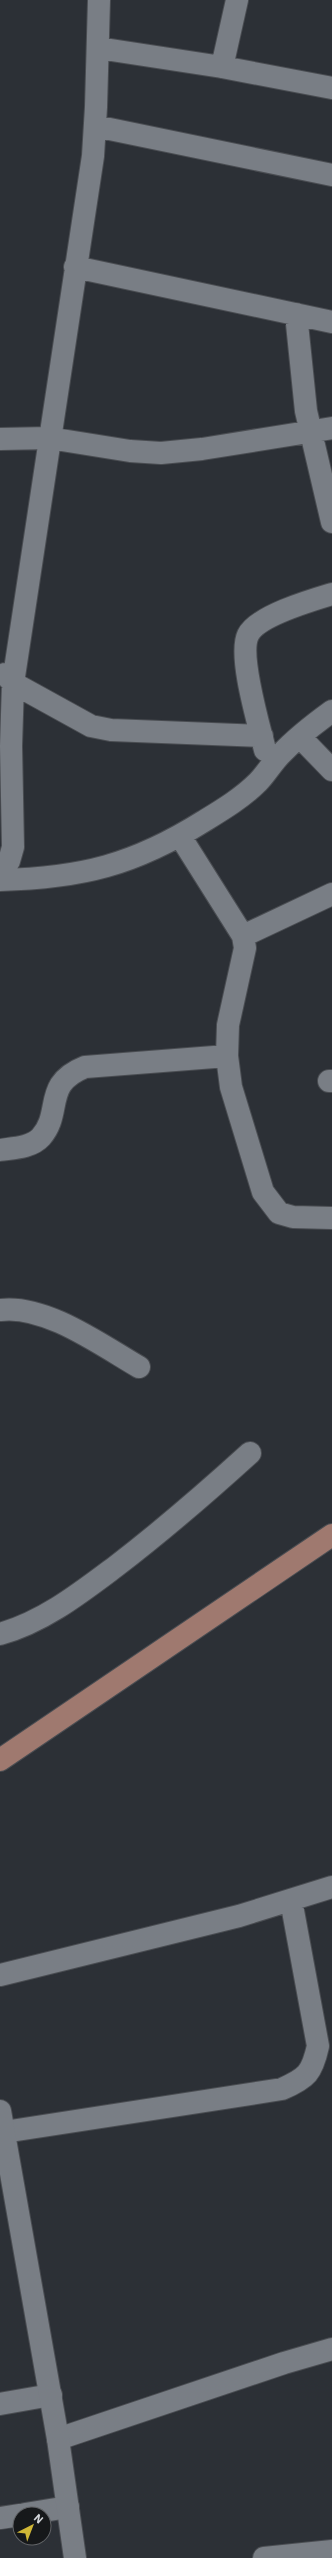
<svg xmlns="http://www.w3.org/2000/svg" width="332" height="2558" font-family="'IBM Plex Sans',sans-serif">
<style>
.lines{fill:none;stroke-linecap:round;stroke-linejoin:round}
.minor-casing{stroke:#4a4d52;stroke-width:24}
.tertiary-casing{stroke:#4a4d52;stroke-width:24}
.primary-casing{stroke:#4a4d52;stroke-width:24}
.minor{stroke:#797e85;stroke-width:22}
.tertiary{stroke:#797e85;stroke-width:22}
.primary{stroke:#9f796f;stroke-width:22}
</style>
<rect width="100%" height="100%" fill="#2c3036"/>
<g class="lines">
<!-- minor casing -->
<g class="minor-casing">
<path id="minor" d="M98,48L222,67L332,88
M222,67L237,0
M95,126L332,175
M75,267L332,322
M296,314L306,411L332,522
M0,439L49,438L130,451L161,453L202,449L332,428
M5,674L13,683L91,726L111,730L262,736
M300,737L332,770
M265,750C259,725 238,656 248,635C257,616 312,600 332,594
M180,836L243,936L245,948L228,1025L227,1056L231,1087L263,1192L279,1213L293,1217L332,1218
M0,874L9,861L13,847L11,746L13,683L93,156L96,107L99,0
M0,880C81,878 134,865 204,821C222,810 242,798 258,782C266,774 272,763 281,754C296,738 314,724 332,711
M243,936L332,894
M329,1081H332
M0,1150C13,1148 31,1148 41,1137C63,1112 42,1084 85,1067L227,1056
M0,1310C45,1304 101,1345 139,1367
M0,1634C43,1622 79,1594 115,1567C162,1531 206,1493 250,1453
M0,1975L239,1916L332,1887
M4,2132L282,2089C307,2078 312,2073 318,2046L291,1900
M0,2404L51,2395
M58,2439L284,2363L332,2349
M25,2514L68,2507
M0,2518L20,2515
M264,2558L332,2551"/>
</g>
<!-- tertiary casing -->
<g class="tertiary-casing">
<path id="tertiary" d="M0,2111L58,2439L75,2558"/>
</g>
<!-- primary casing -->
<g class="primary-casing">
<path id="primary" d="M0,1760L332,1535"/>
</g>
<!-- minor -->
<use href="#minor" class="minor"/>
<!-- tertiary -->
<use href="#tertiary" class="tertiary"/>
<!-- primary -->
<use href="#primary" class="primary"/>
</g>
<!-- north arrow -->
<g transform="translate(32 2526) rotate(42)"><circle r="19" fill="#16181a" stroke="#626467"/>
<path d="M0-3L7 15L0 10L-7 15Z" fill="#d0b736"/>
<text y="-6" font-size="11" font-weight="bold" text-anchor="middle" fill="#d4d7db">N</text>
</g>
</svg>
